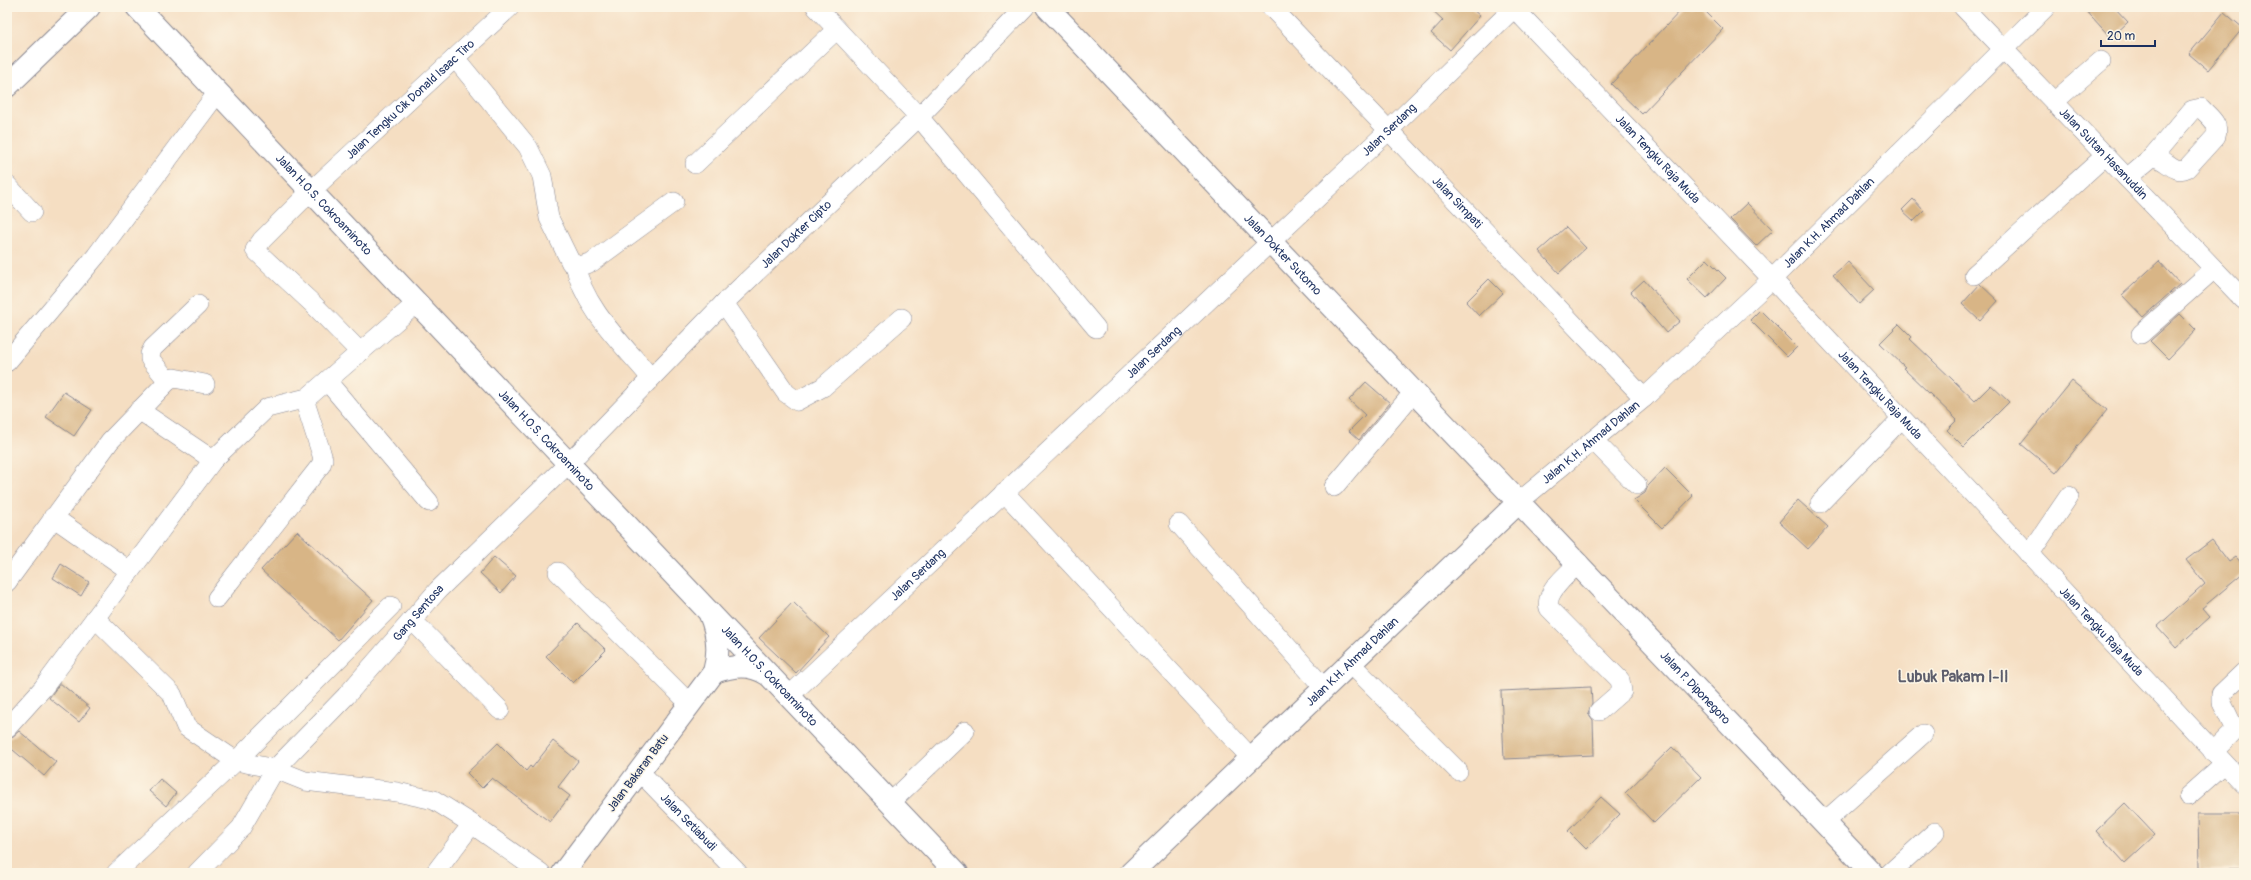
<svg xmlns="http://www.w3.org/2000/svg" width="2251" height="880" font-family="Pangolin,sans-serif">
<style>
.building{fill:#d8b586}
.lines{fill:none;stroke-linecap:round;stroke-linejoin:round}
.minor-casing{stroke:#888690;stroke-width:20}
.major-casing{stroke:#888690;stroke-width:24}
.highway-casing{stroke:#888690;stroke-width:24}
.minor{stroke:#fff;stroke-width:19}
.major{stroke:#fff;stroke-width:22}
.highway{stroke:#fff;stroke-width:22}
.labels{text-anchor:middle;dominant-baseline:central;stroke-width:3;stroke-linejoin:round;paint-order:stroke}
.street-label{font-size:12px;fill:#1b2f5e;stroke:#fcf5e5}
.district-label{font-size:16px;font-weight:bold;fill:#5d5e6c;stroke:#fcf5e5}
</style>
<rect width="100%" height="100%" fill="#fcf5e5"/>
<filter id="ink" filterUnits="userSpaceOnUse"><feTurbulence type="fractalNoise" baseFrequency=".025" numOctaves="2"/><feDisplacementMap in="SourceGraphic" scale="8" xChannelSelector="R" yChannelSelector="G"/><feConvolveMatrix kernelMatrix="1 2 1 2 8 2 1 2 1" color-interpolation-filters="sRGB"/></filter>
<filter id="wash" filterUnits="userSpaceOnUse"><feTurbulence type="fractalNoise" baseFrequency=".012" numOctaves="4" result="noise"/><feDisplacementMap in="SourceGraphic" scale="16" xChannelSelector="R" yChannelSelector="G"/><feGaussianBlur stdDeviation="0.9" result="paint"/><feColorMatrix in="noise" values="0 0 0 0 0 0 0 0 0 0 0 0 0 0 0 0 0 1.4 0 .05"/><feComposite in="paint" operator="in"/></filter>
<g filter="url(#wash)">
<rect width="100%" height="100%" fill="#f5dec2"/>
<g id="blocks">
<!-- building -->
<path class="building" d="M1429,7H1470L1480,16L1450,50L1431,33L1443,20Z
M1684,7H1701L1723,29L1642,114L1611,84Z
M2083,7H2114L2128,22L2111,38Z
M2224,12L2243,28L2208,70L2189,54Z
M1913,199L1924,211L1914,221L1902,210Z
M1747,203L1773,230L1756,246L1730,219Z
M1566,227L1586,248L1559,273L1539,251Z
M1707,259L1726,278L1707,298L1687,279Z
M2159,261L2180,284L2143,317L2122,295Z
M1848,262L1874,290L1859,304L1833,275Z
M1489,279L1503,293L1479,316L1466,302Z
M1644,280L1680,321L1666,333L1631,292Z
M1980,284L1998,301L1980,321L1962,304Z
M1760,310L1797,347L1787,357L1750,320Z
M2180,314L2196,330L2168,359L2150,341Z
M1899,324L1912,337L1910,339L1975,401L1991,385L2009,402L1964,447L1947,430L1957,420L1903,368L1905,367L1880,343Z
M2072,381L2107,410L2056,473L2021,444Z
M1366,382L1390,403L1359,440L1349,431L1365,415L1349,400Z
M64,392L92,410L74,436L46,417Z
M1665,468L1693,496L1662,528L1634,500L1645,493L1648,486Z
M1798,500L1828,527L1808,549L1779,522Z
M297,531L373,600L338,640L261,570Z
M2212,540L2229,562L2236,557L2244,566V573L2202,608L2210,617L2176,648L2157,627L2205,584L2186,560Z
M494,557L516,576L501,593L480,573Z
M61,564L89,582L81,596L53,578Z
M793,602L829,637L796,673L759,638Z
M578,623L606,650L573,683L546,656Z
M60,683L90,708L79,722L49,698Z
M1591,687L1592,703L1588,713L1593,720L1594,755L1504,759L1501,691Z
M19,731L56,762L44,776L7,745V739L11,738Z
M553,741L578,761L558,787L570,796L550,822L492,778L482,788L467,773L498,743L526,771L530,766L532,768Z
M1672,747L1701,777L1654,823L1625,793Z
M160,779L176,793L166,806L149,791Z
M1601,797L1620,814L1586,849L1568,831Z
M2125,803L2155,835L2125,863L2096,831Z
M2198,814H2244V869H2199Z"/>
</g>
</g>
<g filter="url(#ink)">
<use href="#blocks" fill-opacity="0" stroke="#888690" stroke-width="1"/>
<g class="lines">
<!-- minor casing -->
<g class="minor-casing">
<g id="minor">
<path d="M816,7L919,117L1096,328"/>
<path id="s1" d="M1271,7L1644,398"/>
<path id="s2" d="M1513,7L1772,279L2244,784"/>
<path id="s3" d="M1963,7L2244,300"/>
<path d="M455,58L528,147L542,176L549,218L571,263L580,266L592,262L674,202"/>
<path d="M2055,101L2101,61"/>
<path d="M695,164L836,30"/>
<path d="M2127,178L2152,157L2192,110L2201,108C2209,117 2220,123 2216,136L2187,168C2173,175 2166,157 2152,157"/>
<path d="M7,185L32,212"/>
<path d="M575,264C583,308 624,345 651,378"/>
<path d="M1974,275L2106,155"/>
<path d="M724,303L786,393L797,401L823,387L902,318"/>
<path d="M2141,334L2214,269"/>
<path id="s4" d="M360,352L313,304L255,250L262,240L311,191L510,7"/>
<path d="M7,362L96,256L218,92"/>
<path d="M168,381L150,359V354L153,348L198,305"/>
<path d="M327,381L429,502"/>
<path d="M139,410L213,460"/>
<path d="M1593,440L1637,485"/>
<path d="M1334,487L1413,393"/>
<path d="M1004,492L1251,758"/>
<path id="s5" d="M1520,501L1644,398L1772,279L2046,7"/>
<path d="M1820,503L1901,419"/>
<path d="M53,517L130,571"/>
<path d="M1179,524L1324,688"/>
<path d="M2029,555L2069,496"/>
<path d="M1579,563C1569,573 1544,592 1549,608L1620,680L1622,691L1599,711"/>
<path d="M558,572L690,704"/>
<path d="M7,582L110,441L168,381L174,378L205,384"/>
<path d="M217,598L321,465L323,459L321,452L304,399"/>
<path d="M95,618L172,694L186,727L236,761L275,769L305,781L397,792L434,800L469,822L541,873"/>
<path d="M412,620L500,710"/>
<path d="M1350,663L1458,771"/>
<path id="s6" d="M789,696L1388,131L1515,7"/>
<path d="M7,728L43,688L213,460L267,408L307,398L417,303"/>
<path d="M2213,752L2233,732L2234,728L2221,701V694L2244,672"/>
<path id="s7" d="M639,771L738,873"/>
<path d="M2188,796L2224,764"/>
<path d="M890,803L965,731"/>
<path d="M1823,823L1923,734"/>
<path d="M116,873L236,761L391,606"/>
<path id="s8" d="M197,873L241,828L275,769L346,696L438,590L569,463L724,303L919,117L1025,7"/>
<path d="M435,873L472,824"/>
<path d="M1890,873L1935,832"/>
</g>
</g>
<!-- major casing -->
<g class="major-casing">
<g id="major">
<path id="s9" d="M1047,7L1872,873"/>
<path d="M7,86L89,7"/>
<path id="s10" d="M709,612L957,873"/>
<path d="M714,672C733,666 749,663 767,674"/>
<path id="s11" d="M1131,873L1520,501"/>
</g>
</g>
<!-- highway casing -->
<g class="highway-casing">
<g id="highway">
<path id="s12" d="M137,7L709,612C718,632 720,651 714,672L563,873"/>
</g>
</g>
<!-- minor -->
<use href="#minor" class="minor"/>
<!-- major -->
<use href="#major" class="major"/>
<!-- highway -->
<use href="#highway" class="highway"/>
</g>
</g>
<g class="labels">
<!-- street labels -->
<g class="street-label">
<text stroke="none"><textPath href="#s4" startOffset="363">Jalan Tengku Cik Donald Isaac Tiro</textPath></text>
<text stroke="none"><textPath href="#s6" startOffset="825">Jalan Serdang</textPath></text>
<text stroke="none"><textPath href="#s3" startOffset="203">Jalan Sultan Hasanuddin</textPath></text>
<text stroke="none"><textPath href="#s2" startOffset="210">Jalan Tengku Raja Muda</textPath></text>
<text stroke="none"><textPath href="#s1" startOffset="270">Jalan Simpati</textPath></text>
<text stroke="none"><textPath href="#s12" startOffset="272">Jalan H.O.S. Cokroaminoto</textPath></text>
<text stroke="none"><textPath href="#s5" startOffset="416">Jalan K.H. Ahmad Dahlan</textPath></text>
<text stroke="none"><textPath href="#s8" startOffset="878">Jalan Dokter Cipto</textPath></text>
<text stroke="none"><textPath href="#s9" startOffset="342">Jalan Dokter Sutomo</textPath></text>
<text stroke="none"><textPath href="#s6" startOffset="501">Jalan Serdang</textPath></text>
<text stroke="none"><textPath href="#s2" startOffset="534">Jalan Tengku Raja Muda</textPath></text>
<text stroke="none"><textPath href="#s12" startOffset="596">Jalan H.O.S. Cokroaminoto</textPath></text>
<text stroke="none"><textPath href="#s5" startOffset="92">Jalan K.H. Ahmad Dahlan</textPath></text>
<text stroke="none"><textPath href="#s6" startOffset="177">Jalan Serdang</textPath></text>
<text stroke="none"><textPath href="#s8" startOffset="343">Gang Sentosa</textPath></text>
<text stroke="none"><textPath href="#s2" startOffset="858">Jalan Tengku Raja Muda</textPath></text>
<text stroke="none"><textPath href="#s11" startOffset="306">Jalan K.H. Ahmad Dahlan</textPath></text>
<text stroke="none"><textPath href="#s10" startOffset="88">Jalan H.O.S. Cokroaminoto</textPath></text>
<text stroke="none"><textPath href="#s9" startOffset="940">Jalan P. Diponegoro</textPath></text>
<text transform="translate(638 773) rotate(-53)">Jalan Bakaran Batu</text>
<text stroke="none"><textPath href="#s7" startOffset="71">Jalan Setiabudi</textPath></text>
</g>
<!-- district labels -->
<g class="district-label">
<text x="1953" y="677">Lubuk Pakam I-II</text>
</g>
</g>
<!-- margin -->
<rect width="2251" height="880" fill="none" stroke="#fcf5e5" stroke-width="24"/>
<!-- scale -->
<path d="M2101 40v6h54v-6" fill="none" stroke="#1b2f5e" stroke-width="2"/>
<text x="2107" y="40" font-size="12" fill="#1b2f5e" stroke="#fcf5e5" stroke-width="3" paint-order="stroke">20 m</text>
</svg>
